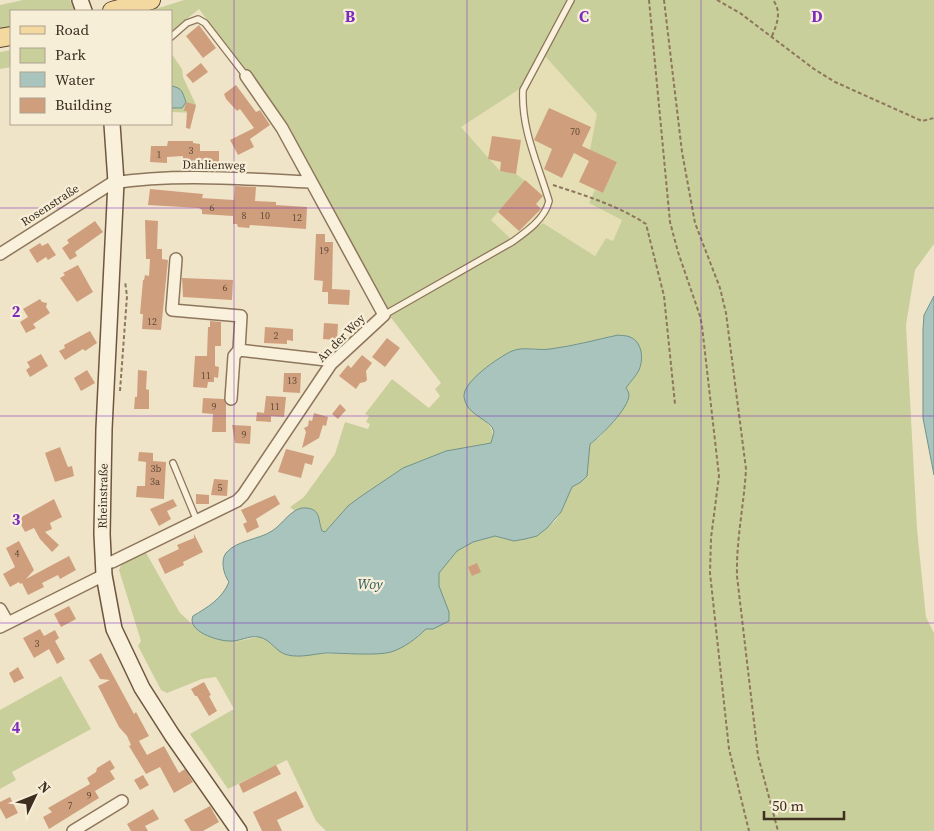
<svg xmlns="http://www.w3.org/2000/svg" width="934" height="831" font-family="'Source Serif 4',serif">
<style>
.farmland{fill:#e6deb5}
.green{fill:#c9cf9b}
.water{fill:#a9c4bc;stroke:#6f938a}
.building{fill:#cf9f7d}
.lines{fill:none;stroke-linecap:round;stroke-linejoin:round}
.lane-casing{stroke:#8d765c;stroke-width:8}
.street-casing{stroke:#8d765c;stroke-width:14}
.secondary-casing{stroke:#6f573f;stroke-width:18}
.primary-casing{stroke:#5b4430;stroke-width:20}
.path{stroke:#8d765c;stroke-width:2;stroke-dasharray:4 2.5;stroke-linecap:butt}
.lane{stroke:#faf1dc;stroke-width:5.5}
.street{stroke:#faf1dc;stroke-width:11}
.secondary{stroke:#faf1dc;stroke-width:15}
.primary{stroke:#f3d9a0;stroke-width:18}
.grid{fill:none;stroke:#7b2cbf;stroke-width:1;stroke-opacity:0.55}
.labels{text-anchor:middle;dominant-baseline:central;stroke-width:4.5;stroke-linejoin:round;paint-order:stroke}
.number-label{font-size:10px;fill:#624a37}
.street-label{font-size:12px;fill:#3d2e20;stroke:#f7eed8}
.water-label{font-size:14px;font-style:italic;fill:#2f5d5a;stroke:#f7eed8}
.grid-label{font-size:16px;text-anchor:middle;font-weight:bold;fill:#7b2cbf;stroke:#f7eed8;stroke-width:4.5;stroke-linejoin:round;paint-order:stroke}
</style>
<rect width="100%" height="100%" fill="#f0e4c8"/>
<!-- farmland -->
<path class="farmland" d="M540,53L544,55L597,114L617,162L603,193L622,220L613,241L606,238L595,256L544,223L515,243L491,220L525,180L500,171L461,127L521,88Z"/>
<!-- green -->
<path class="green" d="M23,0H70L74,10L11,11V26L0,29V5Z
M184,0H568L521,88L461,127L500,171L516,174L525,181L491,220L512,240L386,311L285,125L199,9L171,32V11H149Z
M573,0H934V244L915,270L906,325L917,529L926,617L934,633V831H326L316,821L287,760L228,789L190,734L234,709L216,677L202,679L167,693L161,690L138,646L141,641L119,570L123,561L145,551L180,613L200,631L218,639L238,641L259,637L268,640L286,655L391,652L418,637L426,628L443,598L439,586V573L457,551L473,542L495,536L514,541L537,536L555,521L561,512L572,487L581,482L588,467V455L590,444L600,437L617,417L626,388L639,371L642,356L618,335L548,350L524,348L474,413C486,422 497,427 491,443L446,451L403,468L360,497L348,506L325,532L322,531L320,520L308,508H303L295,511L290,507L304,497L335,454L345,422L368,429L370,424L366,422L369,416L365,414L392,379L429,408L440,396L435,389L441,383L389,315L515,243L543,223L595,256L606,238L613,241L622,220L589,203L595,190L603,193L617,162L590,150L597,114L544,55Z
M11,50V67L0,69V52Z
M171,53L182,69L183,77L196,105L194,113L171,112Z
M61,676L91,729L12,772L16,780L0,789V710Z"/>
<!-- water -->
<path class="water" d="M171,86C183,88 182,92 186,102L182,108H171Z
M934,296V475L923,418V329L924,315Z
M618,335C621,336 626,335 630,337C643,342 644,361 638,372C635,377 630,382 626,388C627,390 629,392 629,395C629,408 601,436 590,444L587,476L581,482L572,487L561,512L547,528L537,536L525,539L514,541L495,536L473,542L457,551L439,573V586L449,612V621L433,629H426C417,638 404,648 391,652C377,656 343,653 326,653C314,654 300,658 288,655C276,653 271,639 259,637C249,635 239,642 229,641C218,641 186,631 193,616C208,607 222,599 229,582C224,575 220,561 226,553C237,540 258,540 272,531C282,525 293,506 306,508C321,509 318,520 322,531L325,532L348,506L360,497L403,468L446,451L491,443L494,432L492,427C483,417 466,413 464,397C462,382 499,357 512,351C524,346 537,351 550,349C573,346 595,340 618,335Z"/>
<!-- building -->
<path class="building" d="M199,25L216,48L203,58L186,36Z
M201,63L208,72L193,83L186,75Z
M236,85L256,112L260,110L270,125L250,139L254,147L238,155L230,140L254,128L240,109L237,111L226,99L224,94Z
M186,102L196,105L190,129L186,128L187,111H184Z
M549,108L591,127L582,146L617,162L603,193L579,182L589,161L574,153L562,178L544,169L552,149L534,140Z
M492,136L521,140L516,174L500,171L501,162L488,159Z
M168,141H193V143L200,144V151H219V162L183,163V156L167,157V163L150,162L151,146H167Z
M525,180L543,196L536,204L541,209L519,231L498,212Z
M235,186L256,187L255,201L276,202V205L307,207L306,229L250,225L249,228L238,227L237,224H233V216L202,214V210L199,208L148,205L150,189L203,194L202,198L234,200Z
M145,220L158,221L157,249H162V259L168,260L161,330L142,329L143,314H140L143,280H144L145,275L149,276L150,259H146Z
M95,221L103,232L75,252L77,256L70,260L62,248L69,243L67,240Z
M316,234H325V242H333L332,289L350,290L349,305L328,304V292H322L323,281L314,280Z
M40,243L42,246L48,243L56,255L48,260L46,257L37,263L29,250Z
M78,265L93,292L77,302L60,278L65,275L63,273Z
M182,278L233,280L232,300L183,297Z
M40,299L42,302L47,303L46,307L50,313L33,324L36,328L26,333L20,322L28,317L23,309Z
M210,321L221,322V346H215V366L219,367L218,378L214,377V382H208L207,388L193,387L195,356H207L208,327H210Z
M324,323L338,324L337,340L323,339Z
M265,327L293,329V341L287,340V344L264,343Z
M90,331L97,343L85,351L83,349L65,360L59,351L65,348L64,345Z
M387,338L400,348L385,367L372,357Z
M41,354L48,366L30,377L26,370L30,367L27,362Z
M362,355L372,363L366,371L367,380L365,382L360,383L356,389L339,376L348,365L351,368Z
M87,370L95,383L81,391L74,378Z
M138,370L147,371L146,389L149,390V409H134L135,397H137Z
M284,373H301L300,393L283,392Z
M266,396L286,397L284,417L271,416V422L256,421L257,412L264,413Z
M203,398L224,399L226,404V432H212L213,414L202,413Z
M340,404L346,410L338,419L332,414Z
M314,413L328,417L326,426L323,425L319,438L302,448L306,432L304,428L308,426L309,420L312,421Z
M232,425L251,426L250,444L235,443Z
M60,447L68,467L72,466L74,476L55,482L45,453Z
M286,449L314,456L312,465L305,463L301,478L278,472Z
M139,452L153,453V461L166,462L164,499L136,497L137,486H145L146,462L138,461Z
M214,479L228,480L227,496L211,495Z
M196,494L209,495V504H196Z
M275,495L280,504L256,519L259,527L247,533L243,524L247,522L241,510Z
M54,499L62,517L50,523L52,529L45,532L59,545L52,552L40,539L34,528L25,532L18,519Z
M173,499L177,506L167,511L171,519L159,526L150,509Z
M194,534L203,552L183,562L184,565L165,574L158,559L179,549L177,545L194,538Z
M19,541L34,570L26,579L69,556L76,570L60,579L58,575L42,583L44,587L28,595L22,583L20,584L19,582L10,587L3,574L15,567L6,548Z
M477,563L481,572L472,576L468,567Z
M69,606L76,619L61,627L54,614Z
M40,629L44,636L55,630L59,638L55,641L65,659L57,664L49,649L34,658L23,638Z
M101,653L134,714L136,712L149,736L139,741L147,755L164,746L179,773L185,769L193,782L174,793L160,767L146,774L129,746L131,745L127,736L119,727L98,686L110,680L100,679L89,660Z
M18,667L24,678L14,683L9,673Z
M204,682L211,695L209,696L217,711L209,716L197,696H195L191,689Z
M110,760L115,768L110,771L115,779L95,791L99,798L49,829L43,817L52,812L48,808L90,784L87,778L96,772L97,768Z
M276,765L281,774L243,793L239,784Z
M143,775L149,785L140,790L134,780Z
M296,791L304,807L277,820L282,831H262L253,812Z
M10,797L18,813L6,819L0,808V802Z
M210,806L219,822L203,831H191L184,820Z
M153,809L159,819L145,826L148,831H131L127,824Z"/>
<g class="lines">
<!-- lane casing -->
<g class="lane-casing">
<path id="lane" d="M171,37L187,23L198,19L205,23L246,76
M384,315L512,242C526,232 545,219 549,201C538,164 521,129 523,90L571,0
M173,463L197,521"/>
</g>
<!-- street casing -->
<g class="street-casing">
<path id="street" d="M0,254L112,183C177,173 245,179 310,182
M176,259L172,310L241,316L239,350L326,360L331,364
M231,399L234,356L239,350
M103,564L112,562L237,501L243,495L331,364L384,315L282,128L246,76
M0,609L8,623
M0,627L104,575
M73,831L122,801"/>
</g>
<!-- secondary casing -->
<g class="secondary-casing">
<path id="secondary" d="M80,0L84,11
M112,124L116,182L104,429L102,534L104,575L114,629L142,688L172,735L239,831"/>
</g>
<!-- primary casing -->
<g class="primary-casing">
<path id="primary" d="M112,11L151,0
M0,38L11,36"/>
</g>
<!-- path -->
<path class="path" d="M649,0L670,222L678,252L700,316L702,326L719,476L711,538L710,573L729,749L749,831
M664,0L682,152L695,223L720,288L726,313L746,469C744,505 736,540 737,576L758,756L778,831
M717,0L740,13L814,69L835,82L922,121L934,118
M772,36C777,24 782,12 773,0
M553,185C584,195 619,206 646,224L664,296L675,404
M120,391L127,296L125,281"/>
<!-- lane -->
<use href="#lane" class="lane"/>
<!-- street -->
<use href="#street" class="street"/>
<!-- secondary -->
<use href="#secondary" class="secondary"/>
<!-- primary -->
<use href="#primary" class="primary"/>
</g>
<!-- grid -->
<path class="grid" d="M234,0V831M467,0V831M701,0V831M0,208H934M0,416H934M0,623H934"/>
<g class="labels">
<!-- number labels -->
<g class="number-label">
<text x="575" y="131">70</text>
<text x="191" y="150">3</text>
<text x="159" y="154">1</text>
<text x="212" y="207">6</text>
<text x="244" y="215">8</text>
<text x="265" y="215">10</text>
<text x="297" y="217">12</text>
<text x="324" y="250">19</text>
<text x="225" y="287">6</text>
<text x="152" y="321">12</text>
<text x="276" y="335">2</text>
<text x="206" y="375">11</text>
<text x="292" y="380">13</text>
<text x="214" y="406">9</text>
<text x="275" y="406">11</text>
<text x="244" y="434">9</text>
<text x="156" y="468">3b</text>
<text x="155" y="481">3a</text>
<text x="220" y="487">5</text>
<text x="17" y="553">4</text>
<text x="37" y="643">3</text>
<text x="89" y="795">9</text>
<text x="70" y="805">7</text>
</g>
<!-- street labels -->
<g class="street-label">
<text transform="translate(214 165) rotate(1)">Dahlienweg</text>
<text transform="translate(50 205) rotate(-33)">Rosenstraße</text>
<text transform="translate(341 338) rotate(-45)">An der Woy</text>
<text transform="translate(103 496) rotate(-89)">Rheinstraße</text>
</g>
<!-- water labels -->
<g class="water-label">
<text x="370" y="584">Woy</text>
</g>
</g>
<g class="grid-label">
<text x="350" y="22">B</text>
<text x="584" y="22">C</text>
<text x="817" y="22">D</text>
<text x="16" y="317">2</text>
<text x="16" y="525">3</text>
<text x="16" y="733">4</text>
</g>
<!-- legend -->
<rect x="10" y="10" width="162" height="115" fill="#f7eed8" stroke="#ada18e"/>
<rect x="20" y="26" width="25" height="8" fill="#f3d9a0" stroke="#ada18e"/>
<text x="55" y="35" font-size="15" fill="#3d2e20">Road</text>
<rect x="20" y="48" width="25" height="15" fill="#c9cf9b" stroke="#ada18e"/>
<text x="55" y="60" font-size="15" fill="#3d2e20">Park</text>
<rect x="20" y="72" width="25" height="15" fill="#a9c4bc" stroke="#ada18e"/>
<text x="55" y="85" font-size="15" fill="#3d2e20">Water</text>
<rect x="20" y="98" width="25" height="15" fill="#cf9f7d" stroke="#ada18e"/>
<text x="55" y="110" font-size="15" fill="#3d2e20">Building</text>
<!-- north arrow -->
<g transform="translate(35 796) rotate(47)" stroke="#f7eed8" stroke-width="4" paint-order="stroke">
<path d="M0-4L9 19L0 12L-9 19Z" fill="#3d2e20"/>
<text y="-8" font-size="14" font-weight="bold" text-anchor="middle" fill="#3d2e20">N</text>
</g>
<!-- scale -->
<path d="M764 811v8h80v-8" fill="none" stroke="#3d2e20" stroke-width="2.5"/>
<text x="772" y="811" font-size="15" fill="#3d2e20" stroke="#f7eed8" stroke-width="4" paint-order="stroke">50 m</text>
</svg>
